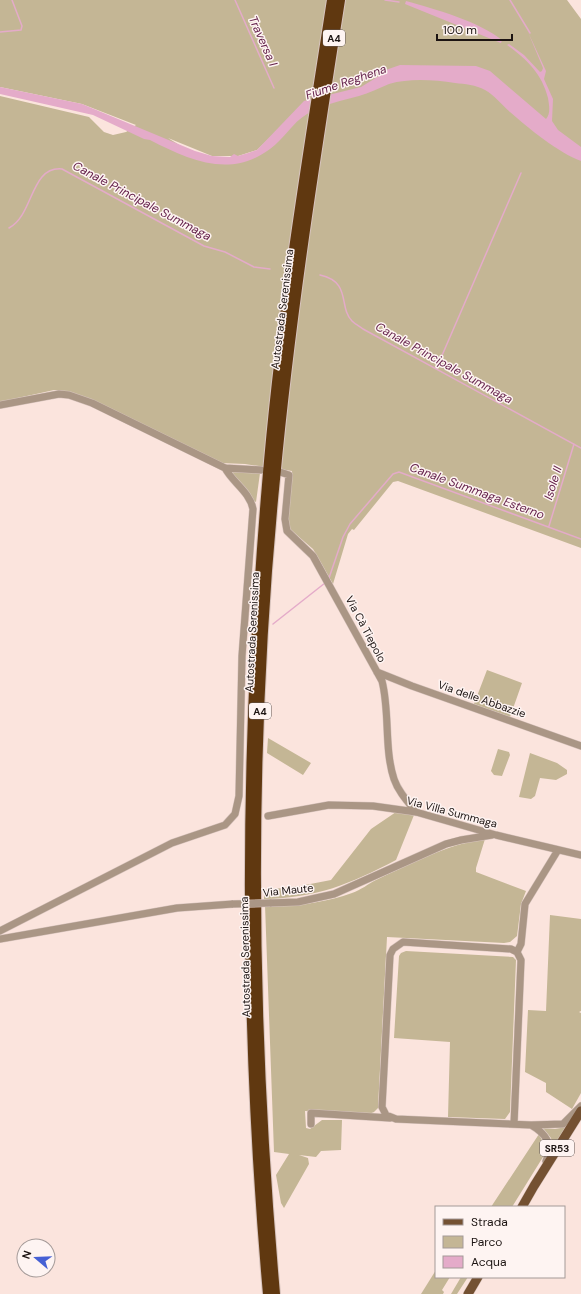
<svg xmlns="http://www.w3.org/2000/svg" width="581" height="1294" font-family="'DM Sans',sans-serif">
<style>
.green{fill:#c4b695;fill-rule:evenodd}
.water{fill:#e4abc9}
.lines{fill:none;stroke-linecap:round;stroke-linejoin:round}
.stream{stroke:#e4abc9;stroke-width:1.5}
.minor-casing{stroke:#d7c3bd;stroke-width:8}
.major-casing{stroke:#d7c3bd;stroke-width:10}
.highway-casing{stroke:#d7c3bd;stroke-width:12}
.minor{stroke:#aa9685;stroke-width:7}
.major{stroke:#745132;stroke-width:9}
.highway{stroke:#603810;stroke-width:10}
.minor-bridge-casing{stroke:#d7c3bd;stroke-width:8;stroke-linecap:butt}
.minor-bridge{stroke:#aa9685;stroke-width:7}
.labels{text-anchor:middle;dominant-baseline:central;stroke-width:3;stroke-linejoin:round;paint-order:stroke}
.shield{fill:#fef4f2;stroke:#605755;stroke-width:1}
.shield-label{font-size:10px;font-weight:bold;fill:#1c1412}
.street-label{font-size:11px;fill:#1c1412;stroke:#fef4f2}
.water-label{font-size:12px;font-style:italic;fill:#65234c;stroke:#fef4f2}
</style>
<rect width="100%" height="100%" fill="#fbe4dd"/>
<!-- green -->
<path class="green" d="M0,0H567L581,19V548L398,481L393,482L354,530L352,529L348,534L333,584L313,549L291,530L287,523L292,471L245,464L221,463L63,391L54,390L0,402V96L89,117L104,132L113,135L126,132L136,125L82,104L0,87ZM285,123L256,154L205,161L168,138L212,156H238L257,150Z
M231,470L260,473L256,502L254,501L231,475Z
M487,670L522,683L510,717L474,704Z
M268,738L311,763L303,775L267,753Z
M498,749L509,752L510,755L502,776L494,775L491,771Z
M530,753L557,763L567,770V774L556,780L540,778L535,796L531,799L519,797Z
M396,812L414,815L396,860C350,884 317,898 264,899V890L300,886L331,880L371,829Z
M485,839L476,868V872L526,891L521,904L517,936L510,942L504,943L387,937L378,1108L374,1112L369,1114L305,1111L306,1128L310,1129L322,1120H342L341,1150L321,1151L316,1157L299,1155L308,1158L309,1164L284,1208L281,1203L276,1175L289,1154L274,1152L265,905C294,907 324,903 352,893C361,890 368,884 376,880C412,863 445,845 485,839Z
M550,915L581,919V1011L579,1012L581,1013V1093L572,1109L546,1092V1083L525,1072L528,1010L546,1011Z
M406,951L513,957L516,960L510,1112L505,1119L448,1117L450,1042L394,1038L399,956L401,953Z
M566,1127L553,1148L551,1138L543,1128L555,1129Z
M539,1134L546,1148L543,1157L512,1207H491Z
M436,1270V1277H450L442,1290L444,1292L443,1294H421Z
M461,1277H468L457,1294H451Z"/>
<!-- water -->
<path class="water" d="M406,1C435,9 480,22 502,40L501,43L405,4Z
M528,32L546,71L544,79L553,99L552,121L558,130L581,147V161C559,153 528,128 510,112C502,105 494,95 485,90C476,85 465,84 455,83C434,80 410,78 389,84C379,88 369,93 359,96C341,101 323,104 307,114C292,123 284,139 270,149C230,179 189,160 150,140L144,139L93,115L0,94V87L82,104L195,151L212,156L230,157L234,154L238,156L248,153L257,150L304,101L361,87L379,76L380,72L400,65L476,66L490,71L546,119C551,113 549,105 548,98C542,74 527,59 507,45L509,44L524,55L540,72L542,71L543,68Z"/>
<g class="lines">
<!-- stream -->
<path class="stream" d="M235,0L274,88
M385,0L399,2
M510,0L530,33
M0,32L21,30L22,26L12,0
M9,228C34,215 30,166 62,169L204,246L225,252L254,267L270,269
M320,275C352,282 338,307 352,321C355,324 359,326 363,329L581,448
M437,367L521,173
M549,526L574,444
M329,578L343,537L350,524L393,474L399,472L581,539
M273,624L325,583"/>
<!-- minor casing -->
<g class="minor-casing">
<path id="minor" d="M0,405L59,394L69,395L92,403L225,468L261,470
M280,472L289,475L285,519L287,531L313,556L382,681C390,712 384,749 394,779C398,791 407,801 416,812
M377,672L412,686L581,746
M268,816L329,805L373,806L416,812L496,835L581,855
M270,903L298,902L334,894L446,844L461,840L492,835
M0,931L172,843L225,825L235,814L239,796L242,656L253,509C250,492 232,482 225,468
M0,939L177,908L233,904
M517,952L511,949L403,942L393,949L390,955L382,1107L386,1115L396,1119L531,1125
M311,1124V1113L390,1118
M514,1124L521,960L517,952L521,944L525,904L558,850
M546,1161C554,1144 545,1133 531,1125L563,1124L581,1106"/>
</g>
<!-- major casing -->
<g class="major-casing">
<path id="major" d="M522,1207L534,1186L581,1111
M468,1294L478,1277"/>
</g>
<!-- highway casing -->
<g class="highway-casing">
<path id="highway" d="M268,1294C244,1024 244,755 267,485C280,323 307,161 332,0
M275,1294C251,1023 248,750 275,479C290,318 315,159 340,0"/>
</g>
<!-- minor -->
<use href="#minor" class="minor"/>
<!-- major -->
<use href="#major" class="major"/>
<!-- highway -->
<use href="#highway" class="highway"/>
<!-- minor-bridge casing -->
<g class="minor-bridge-casing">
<path id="minor-bridge" d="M233,904L270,903"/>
</g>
<!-- minor-bridge -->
<use href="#minor-bridge" class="minor-bridge"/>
</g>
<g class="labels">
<!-- shield labels -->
<g class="shield">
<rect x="323" y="30" width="22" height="16" rx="3"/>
<rect x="249" y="703" width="22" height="16" rx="3"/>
<rect x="540" y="1140" width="34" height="16" rx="3"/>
</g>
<g class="shield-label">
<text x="334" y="38">A4</text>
<text x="260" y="711">A4</text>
<text x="557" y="1148">SR53</text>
</g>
<!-- street labels -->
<g class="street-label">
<text transform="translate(282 309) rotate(-83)">Autostrada Serenissima</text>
<text transform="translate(366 629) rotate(62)">Via Cà Tiepolo</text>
<text transform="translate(252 632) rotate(-87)">Autostrada Serenissima</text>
<text transform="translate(482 699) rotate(19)">Via delle Abbazzie</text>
<text transform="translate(452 812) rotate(15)">Via Villa Summaga</text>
<text transform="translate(288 890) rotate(-6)">Via Maute</text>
<text transform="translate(245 957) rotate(-91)">Autostrada Serenissima</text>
</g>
<!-- water labels -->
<g class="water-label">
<text transform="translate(263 41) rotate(66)">Traversa I</text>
<text transform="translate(346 82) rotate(-19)">Fiume Reghena</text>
<text transform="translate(142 201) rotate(28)">Canale Principale Summaga</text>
<text transform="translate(444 363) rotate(29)">Canale Principale Summaga</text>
<text transform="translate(553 483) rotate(-73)">Isole II</text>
<text transform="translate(477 491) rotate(20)">Canale Summaga Esterno</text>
</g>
</g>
<!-- legend -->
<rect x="435" y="1206" width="130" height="72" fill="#fef4f2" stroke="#a49a98"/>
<rect x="443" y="1219" width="20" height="6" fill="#745132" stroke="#a49a98"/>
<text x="471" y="1226" font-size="12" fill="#1c1412">Strada</text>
<rect x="443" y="1236" width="20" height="12" fill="#c4b695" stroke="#a49a98"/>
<text x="471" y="1246" font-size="12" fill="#1c1412">Parco</text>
<rect x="443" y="1256" width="20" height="12" fill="#e4abc9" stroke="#a49a98"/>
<text x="471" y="1266" font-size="12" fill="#1c1412">Acqua</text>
<!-- north arrow -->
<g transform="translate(36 1258) rotate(289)"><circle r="19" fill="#fef4f2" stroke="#a49a98"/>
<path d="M0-3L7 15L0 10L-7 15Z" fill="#4660d4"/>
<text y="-6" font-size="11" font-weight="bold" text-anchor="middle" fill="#1c1412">N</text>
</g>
<!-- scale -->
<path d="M437 34v6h75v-6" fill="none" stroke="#1c1412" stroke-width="2"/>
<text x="443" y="34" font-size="12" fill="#1c1412" stroke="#fef4f2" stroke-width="3" paint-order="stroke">100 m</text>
</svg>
